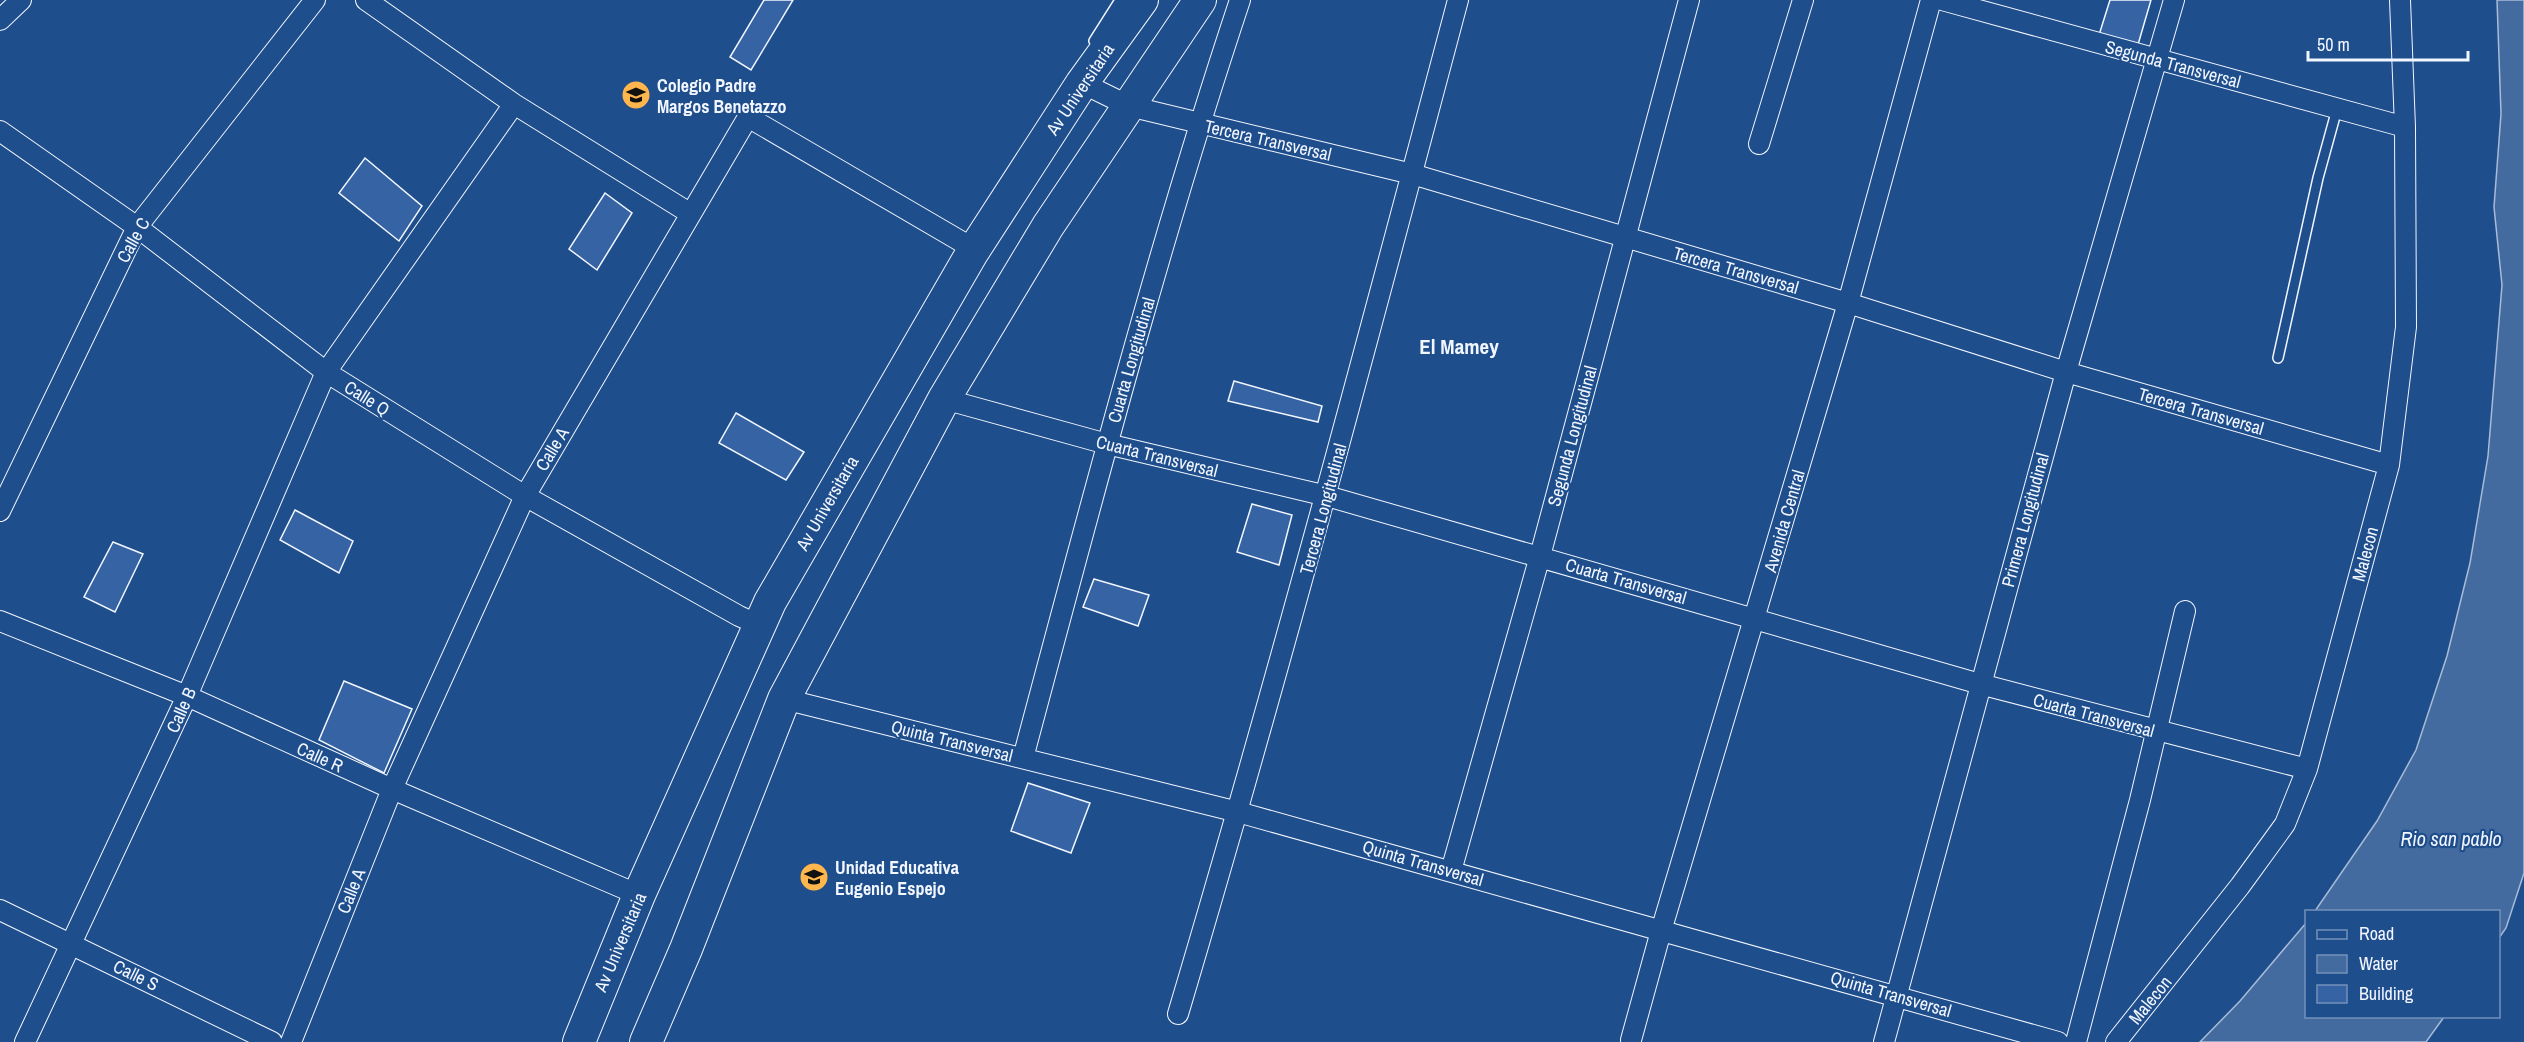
<svg xmlns="http://www.w3.org/2000/svg" width="2524" height="1042" font-family="'Archivo Narrow',sans-serif">
<style>
.water{fill:#446ba0;stroke:#a8bbd7;stroke-width:1.5}
.building{fill:#3563a3;stroke:#f2f6ff;stroke-width:1.5}
.lines{fill:none;stroke-linecap:round;stroke-linejoin:round}
.service-casing{stroke:#f2f6ff;stroke-width:12}
.minor-casing{stroke:#f2f6ff;stroke-width:22}
.trunk-casing{stroke:#f2f6ff;stroke-width:34}
.service{stroke:#1f4e8c;stroke-width:9}
.minor{stroke:#1f4e8c;stroke-width:20}
.trunk{stroke:#1f4e8c;stroke-width:32}
.labels{text-anchor:middle;dominant-baseline:central;stroke-width:4.5;stroke-linejoin:round;paint-order:stroke}
.street-label{font-size:18px;fill:#f2f6ff;stroke:#1f4e8c}
.poi-label{font-size:18px;font-weight:bold;fill:#f2f6ff;stroke:#1f4e8c;text-anchor:start}
.water-label{font-size:20px;font-style:italic;fill:#f2f6ff;stroke:#1f4e8c}
.quarter-label{font-size:21px;font-weight:bold;fill:#f2f6ff;stroke:#1f4e8c}
</style>
<rect width="100%" height="100%" fill="#1f4e8c"/>
<!-- water -->
<path class="water" d="M2497,0H2524V873L2506,928L2499,938L2498,912L2315,911L2377,821L2416,750L2447,656L2470,563L2488,456L2502,285L2494,207L2501,114Z
M2306,923V1016L2444,1017L2426,1042H2200L2240,1001Z"/>
<!-- building -->
<path class="building" d="M764,0H793L751,70L730,57Z
M2110,0H2151L2137,48L2099,35Z
M365,158L422,206L399,241L339,193Z
M605,193L632,213L597,270L569,249Z
M1234,381L1322,406L1318,422L1228,401Z
M736,413L804,452L786,480L719,443Z
M1252,504L1292,515L1279,565L1237,552Z
M295,510L353,541L339,573L280,540Z
M113,542L143,554L115,612L84,597Z
M1094,579L1149,595L1138,626L1083,607Z
M344,681L412,709L384,773L319,740Z
M1028,783L1090,803L1071,853L1011,831Z"/>
<g class="lines">
<!-- service casing -->
<g class="service-casing">
<path id="service" d="M1094,41L1120,0
M2278,358L2318,178L2337,109"/>
</g>
<!-- minor casing -->
<g class="minor-casing">
<path id="minor" d="M366,0L514,104L691,214
M1942,0L2405,127
M0,20L21,0
M1082,83L1129,106L1412,174L1848,303L2066,372L2389,465
M0,131L137,227L326,372L525,496L739,616L759,625
M1759,144L1803,0
M944,399L1107,444L1327,496L1980,684L2307,769
M0,511L137,227L315,0
M0,621L187,696L392,789L639,895
M784,699L1238,812L2058,1042
M1023,758C1091,504 1157,249 1240,0
M1451,871L1540,556L1689,0
M0,910L272,1042
M1178,1014C1278,678 1368,339 1458,0
M1631,1040L1661,931L1848,303L1931,0
M25,1042L187,696L326,372L514,104
M291,1042L392,789L525,496L748,117L962,242L972,253
M1884,1042L2066,372L2174,0
M2076,1042L2140,800L2185,611
M2116,1042L2240,886L2285,824L2307,769L2389,465L2406,327L2405,127L2400,0"/>
</g>
<!-- trunk casing -->
<g class="trunk-casing">
<path id="trunk" d="M579,1042L639,895L770,602L972,253L1082,83L1142,0
M646,1042L686,949L784,699L944,399L1048,226L1200,0"/>
</g>
<!-- service -->
<use href="#service" class="service"/>
<!-- minor -->
<use href="#minor" class="minor"/>
<!-- trunk -->
<use href="#trunk" class="trunk"/>
</g>
<!-- icons -->
<defs>
<g id="school-disc" transform="scale(1.5)"><circle r="9.5" fill="#ffb74d" stroke="#1f4e8c"/><path d="M0-5L7-2L0 1L-7-2ZM-4 1L0 2.5L4 1V4Q0 6-4 4Z" fill="#111"/></g>
</defs>
<g fill-rule="evenodd">
<use href="#school-disc" x="636" y="95"/>
<use href="#school-disc" x="814" y="877"/>
</g>
<g class="labels">
<!-- street labels -->
<g class="street-label">
<text transform="translate(2173 64) rotate(15)">Segunda Transversal</text>
<text transform="translate(1080 89) rotate(-56)">Av Universitaria</text>
<text transform="translate(1268 140) rotate(13)">Tercera Transversal</text>
<text transform="translate(133 240) rotate(-61)">Calle C</text>
<text transform="translate(1736 270) rotate(16)">Tercera Transversal</text>
<text transform="translate(1131 360) rotate(-74)">Cuarta Longitudinal</text>
<text transform="translate(367 398) rotate(32)">Calle Q</text>
<text transform="translate(2201 411) rotate(16)">Tercera Transversal</text>
<text transform="translate(1572 436) rotate(-75)">Segunda Longitudinal</text>
<text transform="translate(552 449) rotate(-59)">Calle A</text>
<text transform="translate(1157 456) rotate(14)">Cuarta Transversal</text>
<text transform="translate(827 503) rotate(-60)">Av Universitaria</text>
<text transform="translate(1323 509) rotate(-75)">Tercera Longitudinal</text>
<text transform="translate(2025 520) rotate(-75)">Primera Longitudinal</text>
<text transform="translate(1784 521) rotate(-74)">Avenida Central</text>
<text transform="translate(2365 554) rotate(-75)">Malecon</text>
<text transform="translate(1626 581) rotate(16)">Cuarta Transversal</text>
<text transform="translate(181 710) rotate(-66)">Calle B</text>
<text transform="translate(2094 715) rotate(15)">Cuarta Transversal</text>
<text transform="translate(952 741) rotate(14)">Quinta Transversal</text>
<text transform="translate(320 757) rotate(24)">Calle R</text>
<text transform="translate(1423 863) rotate(16)">Quinta Transversal</text>
<text transform="translate(351 891) rotate(-68)">Calle A</text>
<text transform="translate(620 942) rotate(-67)">Av Universitaria</text>
<text transform="translate(136 975) rotate(26)">Calle S</text>
<text transform="translate(1891 994) rotate(16)">Quinta Transversal</text>
<text transform="translate(2150 1000) rotate(-51)">Malecon</text>
</g>
<!-- poi labels -->
<g class="poi-label">
<text x="657" y="85">Colegio Padre<tspan x="657" dy="21">Margos Benetazzo</tspan></text>
<text x="835" y="867">Unidad Educativa<tspan x="835" dy="21">Eugenio Espejo</tspan></text>
</g>
<!-- water labels -->
<g class="water-label">
<text x="2451" y="838">Rio san pablo</text>
</g>
<!-- quarter labels -->
<g class="quarter-label">
<text x="1459" y="346">El Mamey</text>
</g>
</g>
<!-- legend -->
<rect x="2305" y="910" width="195" height="108" fill="#1f4e8c" stroke="#7391ba" stroke-width="1.5"/>
<rect x="2317" y="930" width="30" height="9" fill="#1f4e8c" stroke="#7391ba" stroke-width="1.5"/>
<text x="2359" y="940" font-size="18" fill="#f2f6ff">Road</text>
<rect x="2317" y="955" width="30" height="18" fill="#446ba0" stroke="#7391ba" stroke-width="1.5"/>
<text x="2359" y="970" font-size="18" fill="#f2f6ff">Water</text>
<rect x="2317" y="985" width="30" height="18" fill="#3563a3" stroke="#7391ba" stroke-width="1.5"/>
<text x="2359" y="1000" font-size="18" fill="#f2f6ff">Building</text>
<!-- scale -->
<path d="M2308 51v9h160v-9" fill="none" stroke="#f2f6ff" stroke-width="3"/>
<text x="2317" y="51" font-size="18" fill="#f2f6ff" stroke="#1f4e8c" stroke-width="4.5" paint-order="stroke">50 m</text>
</svg>
